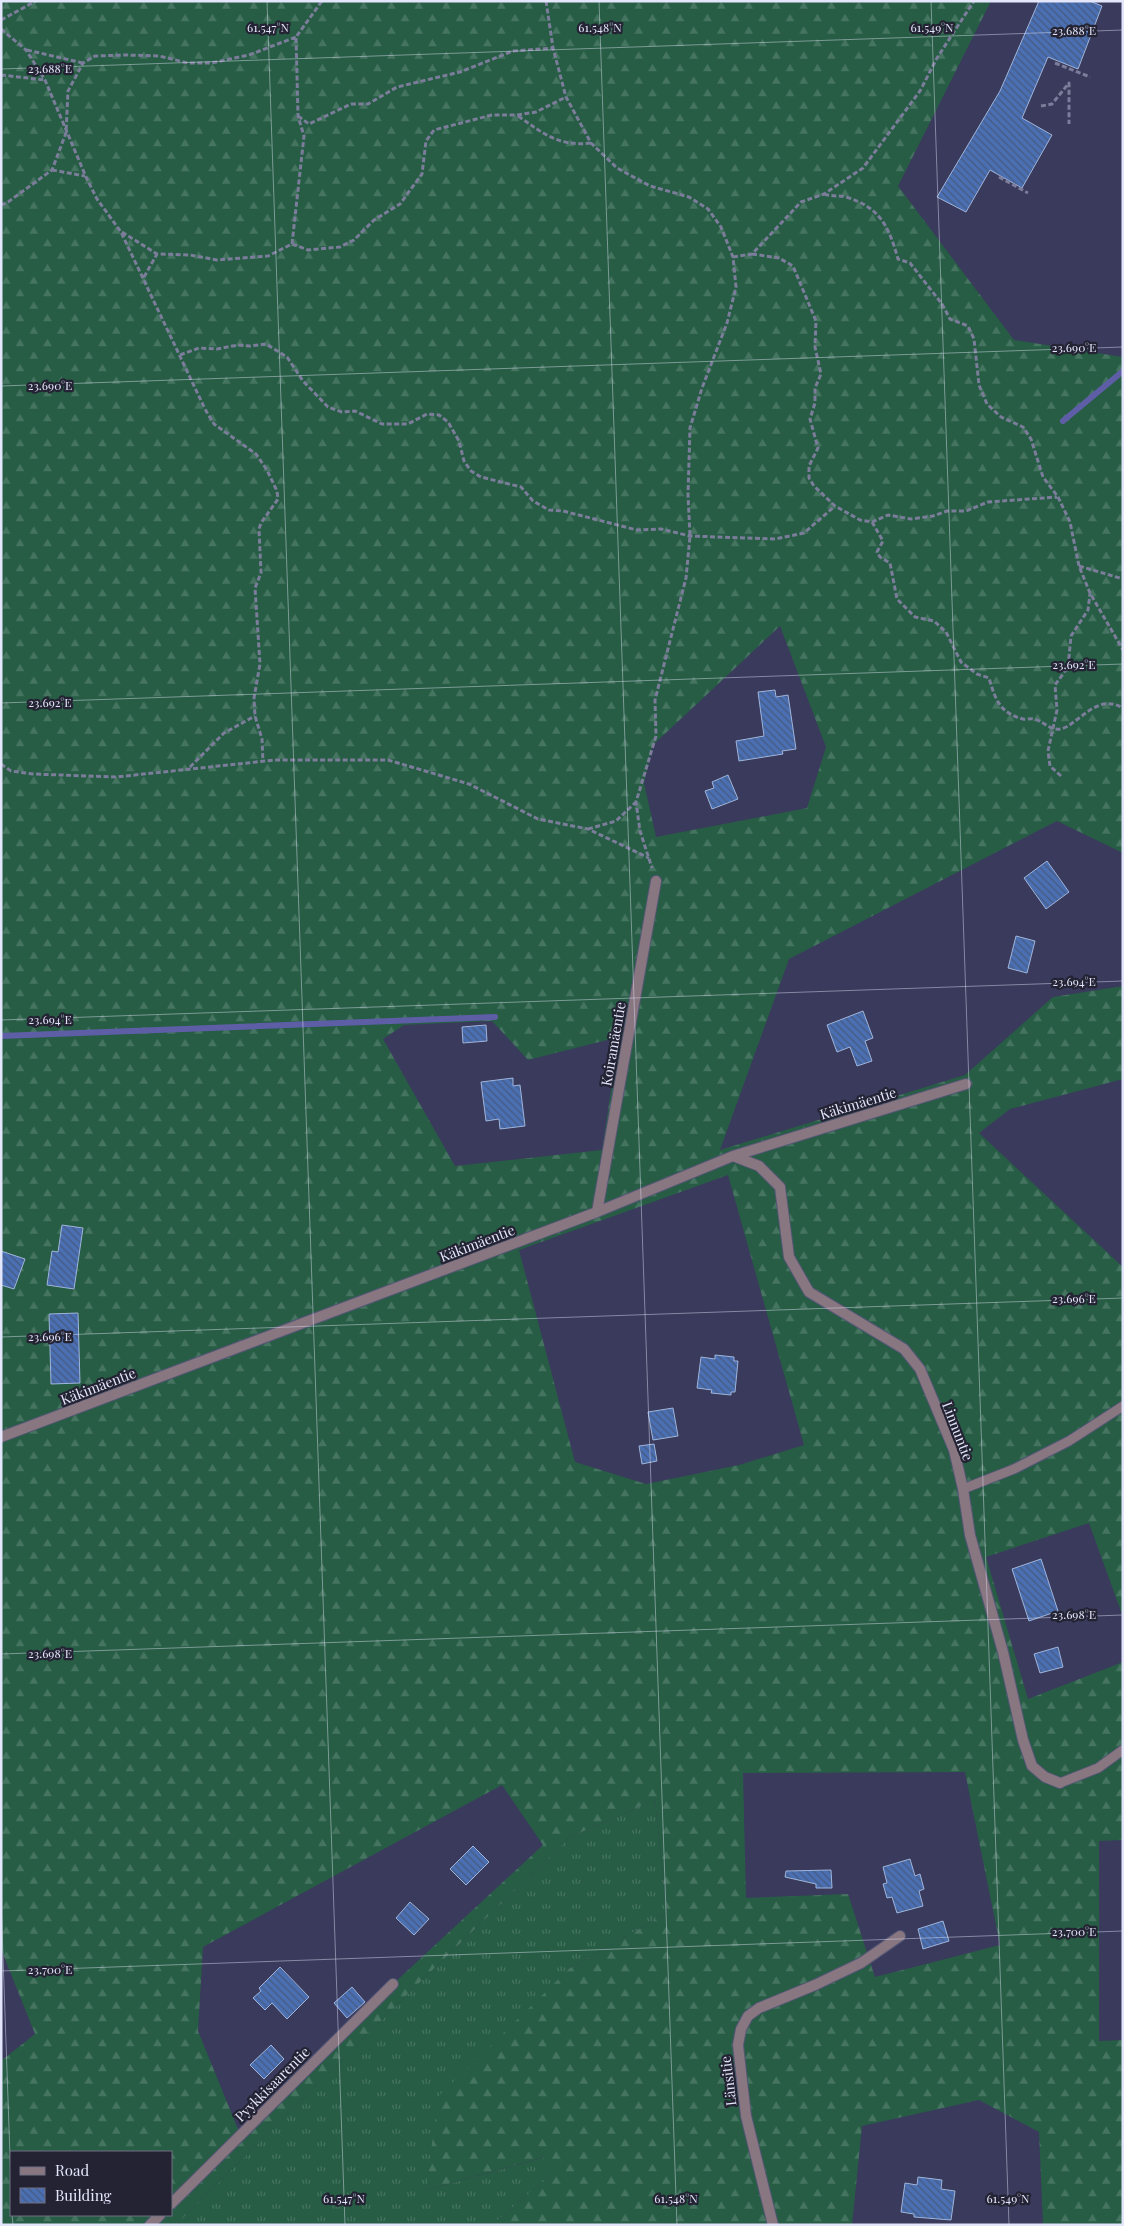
<svg xmlns="http://www.w3.org/2000/svg" width="1124" height="2226" font-family="'Playfair Display',serif">
<style>
.grass{fill:url(#grass-tufts)}
.forest{fill:url(#forest-firs);fill-rule:evenodd}
.lines{fill:none;stroke-linecap:round;stroke-linejoin:round}
.stream{stroke:#5e5ea7;stroke-width:6}
.building{fill:url(#building-back-hatch);stroke:#a0b5da}
.lane-casing{stroke:#545675;stroke-width:11}
.street-casing{stroke:#545675;stroke-width:12}
.path{stroke:#7b7d9a;stroke-width:3;stroke-dasharray:5 2.5;stroke-linecap:butt}
.lane{stroke:#887681;stroke-width:9}
.street{stroke:#887681;stroke-width:10}
.ticks{fill:none;stroke:#e4e6fb;stroke-width:1;stroke-opacity:0.45}
.labels{text-anchor:middle;dominant-baseline:central;stroke-width:4.5;stroke-linejoin:round;paint-order:stroke}
.street-label{font-size:14px;fill:#e4e6fb;stroke:#232333}
.ticks-label{font-size:12px;text-anchor:middle;fill:#e4e6fb;stroke:#232333;stroke-width:4.5;stroke-linejoin:round;paint-order:stroke}
</style>
<defs>
<pattern id="grass-tufts" width="24" height="20" patternUnits="userSpaceOnUse" patternTransform="scale(1.25)"><rect width="24" height="20" fill="#265d44"/><path d="M3 7l-1-3M5 7V3M7 7l1-3M15 17l-1-3M17 17v-4M19 17l1-3" fill="none" stroke="#457460"/></pattern>
<pattern id="forest-firs" width="22" height="20" patternUnits="userSpaceOnUse" patternTransform="scale(1.25)"><rect width="22" height="20" fill="#265d44"/><path d="M5 1l3.5 6h-7zM16 11l3.5 6h-7z" fill="#457460"/></pattern>
<pattern id="building-back-hatch" width="6" height="6" patternUnits="userSpaceOnUse" patternTransform="scale(1.25)"><rect width="6" height="6" fill="#4a6fb3"/><path d="M-1 5l2 2M0 0l6 6M5-1l2 2" fill="none" stroke="#475a7f"/></pattern>
</defs>
<rect width="100%" height="100%" fill="#393a5c"/>
<!-- grass -->
<path class="grass" d="M655,1800L667,1913L570,1968L426,2190L546,2157L550,2176L492,2225H176L416,1986L570,1837Z"/>
<!-- forest -->
<path class="forest" d="M1,1H991L898,186L1014,340L1123,357V853L1057,821L789,959L720,1150L965,1075L1053,997L1123,986V1079L1010,1109L979,1133L1123,1267V1617L1089,1523L986,1557L1028,1699L1123,1662V1840L1099,1841V2041L1123,2040V2225H1043L1039,2132L979,2100L862,2126L852,2225H492L550,2176L545,2157L426,2190L438,2097L570,1968L667,1913L655,1800L570,1837L416,1986L176,2225H1V2061L35,2034L1,1949ZM780,626L826,747L807,808L656,837L644,783L653,745ZM492,1021L528,1060L619,1037L602,1150L455,1166L383,1039L404,1025ZM728,1175L804,1445L739,1465L646,1484L575,1462L519,1250ZM965,1772L1000,1945L875,1977L848,1894L746,1898L743,1773ZM502,1785L543,1845L393,1984L240,2134L198,2031L203,1947ZM11,2152H171V2215H11Z"/>
<g class="lines">
<!-- stream -->
<path class="stream" d="M1063,421L1123,371
M1,1036L495,1017"/>
</g>
<!-- building -->
<path class="building" d="M1039,1H1090L1102,6L1078,69L1048,57L1022,118L1052,135L1022,188L990,170L966,212L937,197L1000,91Z
M775,690L776,697L788,695L796,749L782,751L783,754L739,761L736,741L764,736L758,692Z
M728,775L738,799L712,809L705,791L714,788L712,782Z
M1047,861L1069,892L1046,909L1024,878Z
M1016,936L1035,941L1027,973L1008,968Z
M863,1011L873,1038L865,1041L872,1061L857,1066L850,1047L837,1052L827,1025Z
M486,1025L487,1041L463,1043L462,1027Z
M513,1078V1086L520,1085L525,1126L500,1129L499,1119L486,1121L481,1082Z
M62,1225L83,1228L74,1289L47,1285L52,1251L58,1252Z
M1,1251L25,1259L14,1289L1,1285Z
M78,1313L80,1383L51,1384L49,1314Z
M715,1355L734,1357V1361H738L735,1392H731V1395L711,1393L712,1390L697,1388L701,1357L715,1359Z
M673,1408L678,1436L653,1440L648,1412Z
M654,1444L657,1461L642,1464L639,1446Z
M1041,1559L1058,1611L1029,1621L1012,1569Z
M1058,1647L1063,1667L1040,1673L1034,1654Z
M473,1846L489,1862L466,1885L450,1869Z
M910,1859L915,1876L920,1874L924,1889L919,1891L923,1906L897,1913L892,1897L887,1898L883,1884L887,1883L883,1867Z
M831,1870L832,1888H816V1884L785,1877L786,1871Z
M410,1902L429,1919L414,1935L396,1918Z
M943,1921L949,1941L923,1949L918,1929Z
M280,1967L309,1997L287,2019L272,2003L265,2010L253,1998L261,1991L259,1988Z
M352,1987L365,2002L347,2018L334,2003Z
M271,2045L284,2059L264,2079L250,2065Z
M918,2177L942,2180L941,2189L955,2191L951,2220L914,2217V2214L901,2212L905,2183L917,2185Z"/>
<g class="lines">
<!-- lane casing -->
<g class="lane-casing">
<path id="lane" d="M963,1489L1014,1469L1069,1441L1123,1406
M1060,1783L1098,1768L1123,1750"/>
</g>
<!-- street casing -->
<g class="street-casing">
<path id="street" d="M733,1156L759,1166L780,1187L789,1257L809,1292L904,1349L920,1369L954,1450L963,1489L970,1535L1003,1652L1023,1740L1032,1766L1045,1777L1060,1783
M597,1212L656,881
M1,1437L597,1212L733,1156L966,1084
M171,2204L393,1984
M150,2225L160,2215
M773,2225L746,2116L738,2045L741,2029L748,2016L759,2008L815,1985L861,1963L900,1936"/>
</g>
<!-- path -->
<path class="path" d="M546,1L553,48L566,97L591,143L617,168L650,186L689,197L708,209L721,227L733,257L736,287L727,323L702,388L690,428L688,495L690,536L686,578L655,700L656,736L636,802L640,831L652,868
M1,20L36,1
M1,29L26,50L45,80L86,177L97,199L121,232L205,409L214,424L256,454L267,470L277,491L278,499L261,523L259,529L261,573L255,588L260,664L254,698L255,716L262,739L263,762
M27,50L83,63
M1055,63L1090,77
M1,75L45,80
M1041,106L1052,104L1069,83V124
M298,116L309,124L351,104H368L397,87L460,72L513,51L553,48
M518,116C543,133 558,147 591,143
M52,170L85,176
M999,177L1028,193
M824,194C834,197 839,195 846,197C880,207 889,227 898,259L910,263L942,304L950,319L968,326L974,339L979,385L987,404L1001,417L1023,427L1031,439L1043,477L1058,497L1070,522L1079,566L1090,593L1123,650
M1,205L8,202L52,170L66,133L68,91L83,63L95,56L126,55L159,56L188,63H211L249,55L296,37
M122,232L157,254L190,255L217,260L268,256L292,244L308,250L340,247L354,240L374,220L400,204L422,174L426,141L434,130L492,115H517L536,112L566,97
M292,244L304,136L298,116L296,37L322,1
M752,254L779,258L793,266L816,321L815,347L821,374L815,388V403L810,419L818,448L809,466V478L814,486L835,506L860,520L872,522L888,515L911,519L933,516L947,511H966L988,502L1057,497
M733,257L752,254L801,202L824,194L863,168L920,91L937,58L974,1
M144,277L157,254
M180,355L199,348L217,349L238,345L250,346L266,344L287,357L303,381L328,407L342,412L355,411L382,424H408L427,414L439,415L448,422L459,441L464,461L471,471L481,477L521,487L533,501L549,510L563,511L637,530L661,529L690,536L775,539L804,533L835,506
M872,522L883,541L877,552L880,557L890,563L897,599L915,617L934,621L946,632L961,662L977,674L989,678C995,698 999,713 1023,719C1026,720 1030,718 1034,719C1046,722 1052,734 1066,727C1083,718 1099,694 1123,708
M1079,566L1123,579
M1,764L11,771L33,774L116,777L275,760H388L469,784L538,819L588,829L649,858
M190,767L224,733L255,716
M1061,776L1050,766L1048,751L1057,710L1055,685L1068,667L1071,636L1088,610L1090,594
M588,829L616,821L636,802"/>
<!-- lane -->
<use href="#lane" class="lane"/>
<!-- street -->
<use href="#street" class="street"/>
</g>
<!-- ticks -->
<path class="ticks" d="M267,1L345,2225M599,1L677,2225M931,1L1009,2225M1,69L1123,30M1,386L1123,347M1,703L1123,664M1,1020L1123,981M1,1337L1123,1298M1,1654L1123,1615M1,1899L11,2185M1,1971L1123,1931M12,2215L13,2225"/>
<g class="labels">
<!-- street labels -->
<g class="street-label">
<text transform="translate(613 1044) rotate(-80)">Koiramäentie</text>
<text transform="translate(858 1103) rotate(-17)">Käkimäentie</text>
<text transform="translate(477 1243) rotate(-21)">Käkimäentie</text>
<text transform="translate(98 1386) rotate(-21)">Käkimäentie</text>
<text transform="translate(958 1431) rotate(69)">Linnuntie</text>
<text transform="translate(728 2081) rotate(-97)">Länsitie</text>
<text transform="translate(272 2084) rotate(-45)">Pyykkisaarentie</text>
</g>
</g>
<g class="ticks-label">
<text x="268" y="32">61.547°N</text>
<text x="600" y="32">61.548°N</text>
<text x="932" y="32">61.549°N</text>
<text x="1074" y="35">23.688°E</text>
<text x="50" y="73">23.688°E</text>
<text x="1074" y="352">23.690°E</text>
<text x="50" y="390">23.690°E</text>
<text x="1074" y="669">23.692°E</text>
<text x="50" y="707">23.692°E</text>
<text x="1074" y="986">23.694°E</text>
<text x="50" y="1024">23.694°E</text>
<text x="1074" y="1303">23.696°E</text>
<text x="50" y="1341">23.696°E</text>
<text x="1074" y="1619">23.698°E</text>
<text x="50" y="1658">23.698°E</text>
<text x="1074" y="1936">23.700°E</text>
<text x="50" y="1974">23.700°E</text>
<text x="344" y="2203">61.547°N</text>
<text x="676" y="2203">61.548°N</text>
<text x="1008" y="2203">61.549°N</text>
</g>
<!-- border -->
<rect width="1124" height="2226" fill="none" stroke="#e4e6fb" stroke-width="5"/>
<!-- legend -->
<rect x="10" y="2151" width="162" height="65" fill="#232333" stroke="#707183"/>
<rect x="20" y="2167" width="25" height="8" fill="#887681" stroke="#707183"/>
<text x="55" y="2176" font-size="15" fill="#e4e6fb">Road</text>
<rect x="20" y="2188" width="25" height="15" fill="url(#building-back-hatch)" stroke="#707183"/>
<text x="55" y="2201" font-size="15" fill="#e4e6fb">Building</text>
</svg>
